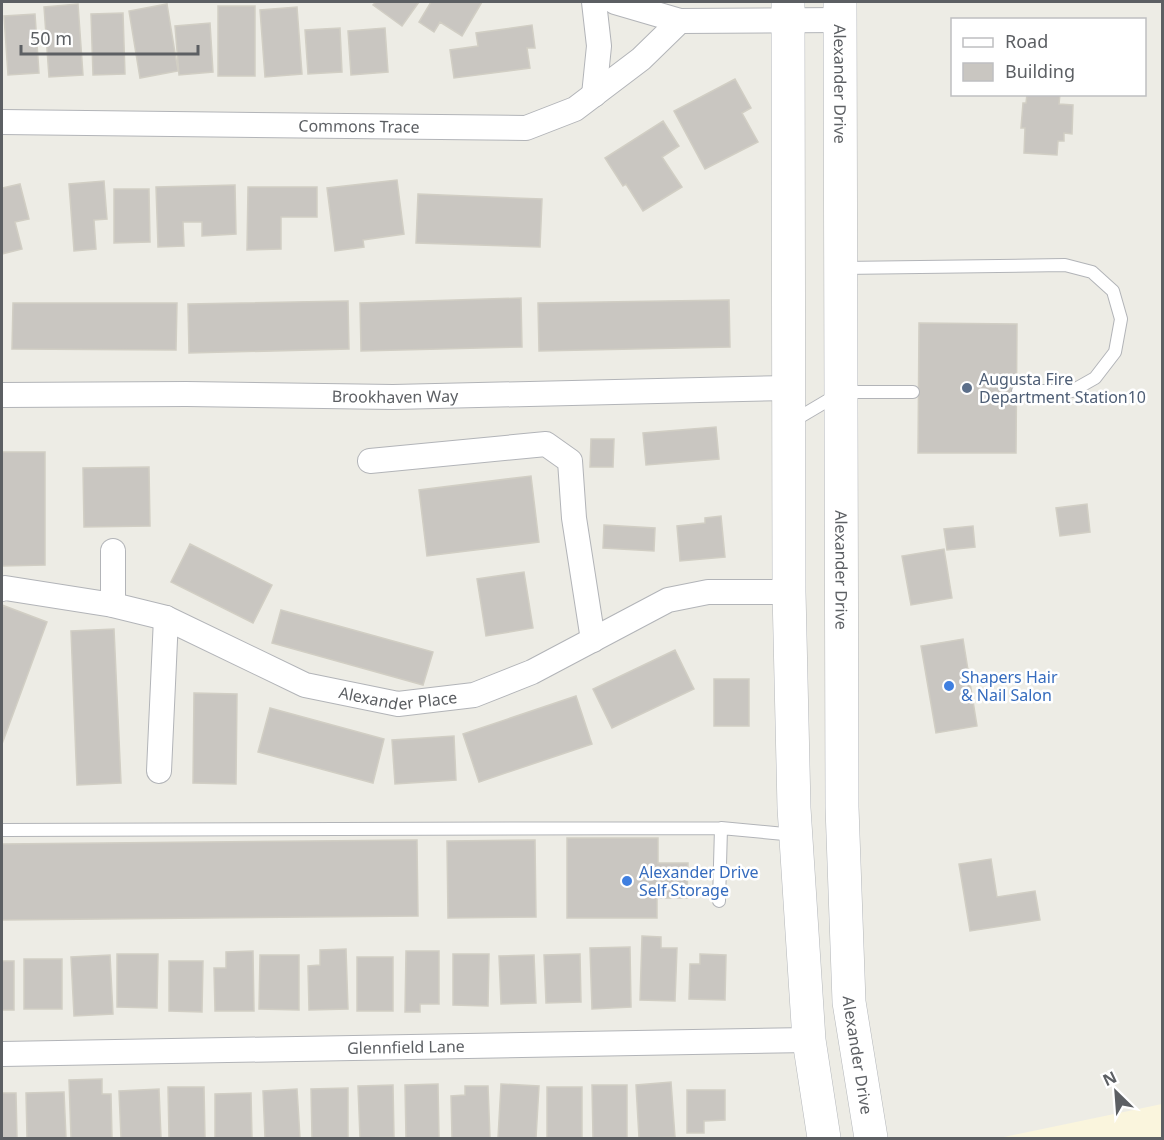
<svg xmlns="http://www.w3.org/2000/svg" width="1164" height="1140" font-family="'Noto Sans',sans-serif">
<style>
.commercial{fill:#faf5dd}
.building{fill:#c9c6c1;stroke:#d1cec4;stroke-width:1.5}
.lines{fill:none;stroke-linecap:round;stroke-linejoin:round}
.service-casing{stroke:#b2b4b8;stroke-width:14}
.minor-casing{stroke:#b2b4b8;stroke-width:26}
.secondary-casing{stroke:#b3b6ba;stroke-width:34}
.service{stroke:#fff;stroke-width:12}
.minor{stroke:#fff;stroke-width:24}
.secondary{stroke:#fff;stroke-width:33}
.service-dot{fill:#5c6f8a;stroke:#fff;stroke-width:2}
.shop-dot{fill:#3f7fe0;stroke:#fff;stroke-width:2}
.labels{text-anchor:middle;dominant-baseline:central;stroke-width:5;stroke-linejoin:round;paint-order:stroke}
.street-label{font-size:16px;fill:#5c5f63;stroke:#fff}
.service-label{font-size:16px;fill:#4e5e75;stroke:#fff;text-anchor:start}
.shop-label{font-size:16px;fill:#366cbe;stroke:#fff;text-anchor:start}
</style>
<rect width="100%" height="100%" fill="#edece5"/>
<!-- commercial -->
<path class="commercial" d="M1162,1104V1138H999Z"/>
<!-- building -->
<path class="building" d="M376,2H419L402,26L373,5Z
M431,2H482L462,36L440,22L434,32L419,22Z
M78,4L83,75L49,77L44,7Z
M167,4L178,71L140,78L129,11Z
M218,6H255V76H218Z
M297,7L302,74L265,77L260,10Z
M123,13L125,74L93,75L91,14Z
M35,14L39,73L8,75L4,16Z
M210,23L213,72L179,75L175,26Z
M532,25L535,48H527L530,68L454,78L450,50L478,46L476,33Z
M340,28L342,72L308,74L305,30Z
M385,28L388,72L351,75L348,31Z
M735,79L751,108L742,113L758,142L705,169L674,111Z
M1027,94H1060L1059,104L1073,105L1072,134L1064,133V141H1058L1057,155L1024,153L1025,128H1021L1023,103H1026Z
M663,121L679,146L662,157L682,187L643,211L626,184L623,186L605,158Z
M397,180L404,234L363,240L364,247L335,251L327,188Z
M104,181L107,219L94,220L96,249L74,251L69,184Z
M20,184L29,219L15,222L22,249L2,254V188Z
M235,185L236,234L202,236V222H183L184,246L158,247L156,187Z
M248,187H317V217H281V249L247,250Z
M114,189H149L150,242L114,243Z
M418,194L542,199L540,247L416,243Z
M521,298L522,347L361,351L360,303Z
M729,300L730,347L539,351L538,303Z
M348,301L349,349L189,353L188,304Z
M13,303H177L176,350L12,349Z
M919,323L1017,324L1016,453H918Z
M716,427L719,459L646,465L643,433Z
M591,439H614L613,467H590Z
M2,452H45V565L2,566Z
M149,467L150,526L84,527L83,468Z
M531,476L539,542L427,556L419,490Z
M1087,504L1090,532L1060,536L1056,508Z
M721,516L725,557L680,561L677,526L705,523V518Z
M604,525L655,528L654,551L603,548Z
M973,526L975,547L947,550L944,529Z
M190,544L272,585L253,623L171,582Z
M944,549L952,598L911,605L902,556Z
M524,572L533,628L486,636L477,579Z
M2,605L47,622L2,744Z
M281,610L433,652L423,685L272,643Z
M114,629L121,783L77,785L71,631Z
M963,639L977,726L936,733L921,646Z
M675,650L694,689L612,728L593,689Z
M714,679H749V726H714Z
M194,693L237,694L236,784L193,783Z
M576,696L592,744L479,782L463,734Z
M270,708L384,739L373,783L258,752Z
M454,736L456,780L395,784L392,740Z
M567,838H658V863H688L687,898H657V918H567Z
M417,840L418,916L2,920V844Z
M535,840L536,917L448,918L447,841Z
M991,859L997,897L1035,891L1040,920L970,931L959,864Z
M642,936L661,937V948H677L675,1001L640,1000Z
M630,947L631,1007L592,1009L590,948Z
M346,949L348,1009L309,1010L308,966L320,965V950Z
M253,951L254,1011H215L214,968H226V952Z
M406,951H439V1004H420V1012H405Z
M117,954H158L157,1008L117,1007Z
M453,954H489L488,1006L453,1005Z
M580,954L581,1002L546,1003L544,955Z
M700,954L726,955L725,1000L689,999L690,964H700Z
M110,955L113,1014L74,1016L71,957Z
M260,955H299V1010L259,1009Z
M534,955L536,1003L501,1004L499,956Z
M357,957H393V1011H357Z
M24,959H62V1009H24Z
M2,961H14V1010H2Z
M169,961H203L202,1012L169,1011Z
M102,1079V1094H111L112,1138H71L69,1080Z
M671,1082L675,1137L639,1138L636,1085Z
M438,1084L439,1138H406L405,1085Z
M501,1084L539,1086L536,1138H498Z
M393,1085L394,1137L360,1138L358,1086Z
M592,1085H627V1138H593Z
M465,1086H488L490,1138H452L451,1096L465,1095Z
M168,1087H204L205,1138H169Z
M547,1087H582V1138H547Z
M348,1088V1138H312L311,1089Z
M159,1089L161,1138H121L119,1091Z
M297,1089L300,1138H265L263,1091Z
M687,1090H725V1120L704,1121V1133H687Z
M64,1092L66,1138H27L26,1093Z
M2,1093H16L17,1138H2Z
M251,1093L252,1138H215V1094Z"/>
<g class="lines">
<!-- service casing -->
<g class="service-casing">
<path id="service" d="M842,268L1065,265L1092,272L1113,291L1121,319L1115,352L1095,378L1072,391H1018
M793,421L842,392H913
M2,830L721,828
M719,901L721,828L795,835"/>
</g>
<!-- minor casing -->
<g class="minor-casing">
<g id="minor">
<path d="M594,2L599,46L594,95"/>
<path d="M615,2L680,21L840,20"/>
<path id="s1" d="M2,122L526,128L575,109L641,59L680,21"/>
<path id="s2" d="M2,395L186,394L393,397L789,388"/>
<path d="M370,461L546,444L570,461L574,518L593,640"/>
<path id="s3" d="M2,589L5,588L113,605L166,618L305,685L398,704L474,695L532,672L668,600L708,592H789"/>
<path d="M113,605V551"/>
<path d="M159,771L166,618"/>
<path id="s4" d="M2,1054L809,1040"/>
</g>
</g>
<!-- secondary casing -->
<g class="secondary-casing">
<g id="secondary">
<path d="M788,2L789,592L794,808L809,1040L824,1138"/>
<path id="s5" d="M840,2L842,807L849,1002L871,1138"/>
</g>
</g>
<!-- service -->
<use href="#service" class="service"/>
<!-- minor -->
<use href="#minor" class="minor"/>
<!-- secondary -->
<use href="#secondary" class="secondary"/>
</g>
<!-- markers -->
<circle class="service-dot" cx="967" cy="388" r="6"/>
<g class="shop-dot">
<circle cx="949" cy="686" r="6"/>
<circle cx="627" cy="881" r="6"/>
</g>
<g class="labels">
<!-- street labels -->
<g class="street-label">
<text stroke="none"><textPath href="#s5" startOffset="82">Alexander Drive</textPath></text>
<text stroke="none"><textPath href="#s1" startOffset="357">Commons Trace</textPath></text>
<text stroke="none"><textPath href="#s2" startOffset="393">Brookhaven Way</textPath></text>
<text stroke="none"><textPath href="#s5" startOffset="568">Alexander Drive</textPath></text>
<text stroke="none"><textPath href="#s3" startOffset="416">Alexander Place</textPath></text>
<text stroke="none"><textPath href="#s4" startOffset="404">Glennfield Lane</textPath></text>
<text stroke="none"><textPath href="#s5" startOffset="1054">Alexander Drive</textPath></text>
</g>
<!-- service labels -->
<g class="service-label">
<text x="979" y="379">Augusta Fire<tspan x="979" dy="18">Department Station10</tspan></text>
</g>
<!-- shop labels -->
<g class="shop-label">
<text x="961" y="677">Shapers Hair<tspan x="961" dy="18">&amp; Nail Salon</tspan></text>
<text x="639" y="872">Alexander Drive<tspan x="639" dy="18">Self Storage</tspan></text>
</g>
</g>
<!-- border -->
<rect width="1164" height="1140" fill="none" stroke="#5c5f63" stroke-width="6"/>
<!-- legend -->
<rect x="951" y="18" width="195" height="78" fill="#ffffff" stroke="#bebfc1" stroke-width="1.5"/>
<rect x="963" y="38" width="30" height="9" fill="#ffffff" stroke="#bebfc1" stroke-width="1.5"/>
<text x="1005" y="48" font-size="18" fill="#5c5f63">Road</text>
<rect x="963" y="63" width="30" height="18" fill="#c9c6c1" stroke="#bebfc1" stroke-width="1.5"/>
<text x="1005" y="78" font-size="18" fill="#5c5f63">Building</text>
<!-- north arrow -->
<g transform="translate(1116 1092) rotate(335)" stroke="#ffffff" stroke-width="4.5" paint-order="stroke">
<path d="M0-4.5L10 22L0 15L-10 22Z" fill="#5c5f63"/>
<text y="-9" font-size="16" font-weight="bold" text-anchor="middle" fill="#5c5f63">N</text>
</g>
<!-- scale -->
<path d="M21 45v9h177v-9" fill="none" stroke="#5c5f63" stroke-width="3"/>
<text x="30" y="45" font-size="18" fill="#5c5f63" stroke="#ffffff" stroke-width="4.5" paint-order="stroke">50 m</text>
</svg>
